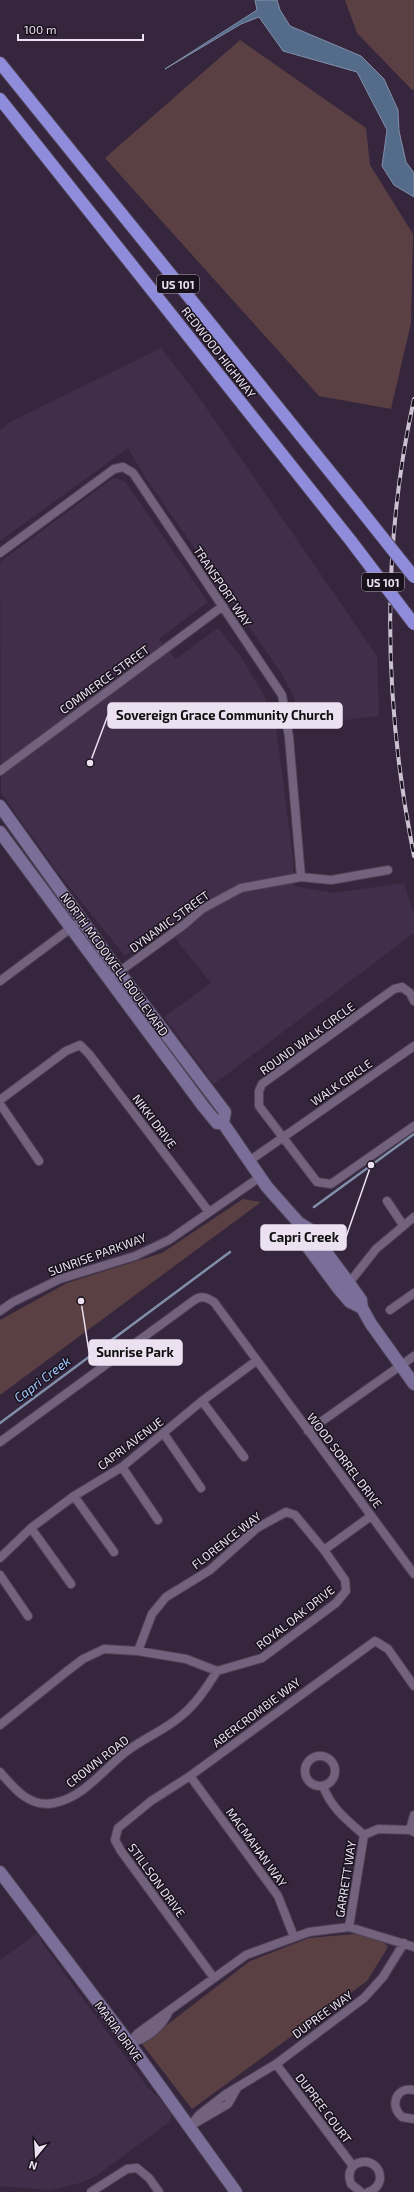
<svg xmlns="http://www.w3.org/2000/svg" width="414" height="2192" font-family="'Exo 2',sans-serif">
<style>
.built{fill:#402e4a}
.green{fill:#5b4043}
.water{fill:#546c8a;stroke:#818fa9}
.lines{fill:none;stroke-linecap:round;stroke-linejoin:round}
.stream{stroke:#818fa9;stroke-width:2.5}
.street-casing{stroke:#4e4155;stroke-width:10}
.secondary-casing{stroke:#4e4155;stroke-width:14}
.highway-casing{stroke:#4e4155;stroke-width:14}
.street{stroke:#73627d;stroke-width:8}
.secondary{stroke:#7b6f99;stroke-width:12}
.highway{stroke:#8f8ddb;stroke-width:12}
.rail-casing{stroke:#ccc1d3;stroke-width:4}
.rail{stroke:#19121d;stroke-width:2.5;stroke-dasharray:8;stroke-linecap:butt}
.highway-bridge-casing{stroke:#4e4155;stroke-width:14;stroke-linecap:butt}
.highway-bridge{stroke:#8f8ddb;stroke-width:12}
.labels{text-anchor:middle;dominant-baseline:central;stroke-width:3;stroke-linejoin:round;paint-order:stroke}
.shield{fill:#19121d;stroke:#aca3b1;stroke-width:1}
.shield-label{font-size:11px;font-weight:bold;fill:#ebe1f1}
.street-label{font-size:12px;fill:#ebe1f1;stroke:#19121d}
.water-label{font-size:13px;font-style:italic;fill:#a0c9fd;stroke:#19121d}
.leader{fill:none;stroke:#ebe1f1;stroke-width:1.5}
.callout-dot{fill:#ebe1f1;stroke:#19121d;stroke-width:1.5}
.callout{fill:#ebe1f1;stroke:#ebe1f1;stroke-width:1.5}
.callout-label{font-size:13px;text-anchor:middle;font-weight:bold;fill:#111}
</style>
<rect width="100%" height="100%" fill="#35263d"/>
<!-- built -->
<path class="built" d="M161,348L198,396L377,656L379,716L297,726L294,697L282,674L145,477L128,448L0,541V430L12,421Z
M113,478L125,481L208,602L159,639L176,659L218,628L240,655L264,695L276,727L293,859L294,886L334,893L404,883L414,914V933L214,1084L164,1017L211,983L166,927L125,956L59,874L1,793L0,562Z
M37,1933L45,1947L149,2089L161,2100L172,2114L169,2122L96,2176L77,2184L50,2190L0,2186V1960Z"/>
<!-- green -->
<path class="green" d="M345,0H414V89L412,90L357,33Z
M240,40L366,128L370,165L413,234L411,323L391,409L319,396L105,158Z
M243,1199L261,1202L0,1395V1320L67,1283L162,1253Z
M355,1934L382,1940L388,1947L367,1981L192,2109L142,2044L250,1961L309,1938Z"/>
<!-- water -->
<path class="water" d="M255,0H277L280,10L290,26L361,56L384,79L398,110L399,131L406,162L414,173V197L394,185L382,166L387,130L357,72L283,51L259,17L241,24L165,69L257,10Z"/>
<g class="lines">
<!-- stream -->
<path class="stream" d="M314,1207L414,1134
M0,1423L230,1252"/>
<!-- street casing -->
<g class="street-casing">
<path id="street" d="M0,553L114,469L123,467L133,473L282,695L289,737L301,877
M0,771L223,606
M116,974L185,924L202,909L241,888L301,877L331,880L388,870
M0,981L75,925
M414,1001L410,993L402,987L394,989L262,1084L259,1091V1106L317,1182L331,1184L414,1126
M0,1100L66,1051L80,1045L89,1054L209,1212
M0,1104L39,1161
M249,1161L414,1046
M387,1201L403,1225
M349,1283L376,1249L414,1217
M390,1310L414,1293
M0,1311L13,1302L60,1279L135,1256L169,1240L260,1177
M202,1401L244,1457
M308,1431L414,1356
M164,1434L201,1488
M0,1442L193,1301C201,1295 206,1297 214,1302L414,1574
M122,1467L158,1520
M74,1496L114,1552
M31,1528L71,1584
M324,1550L371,1516
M0,1558L31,1528L74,1496L122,1467L202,1401L256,1361
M0,1575L28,1616
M0,1725L66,1672L83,1659L104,1649L138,1651L186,1659L217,1671L262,1658L336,1603L346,1591L345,1580L324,1550L295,1515L286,1512L257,1528L210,1570L166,1597L152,1614L138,1651
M305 1771a15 15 0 1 1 30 0a15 15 0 1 1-30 0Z
M0,1772C14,1788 29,1808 54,1803C85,1797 104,1768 127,1751C144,1738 165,1730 181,1716C196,1704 207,1687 217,1671
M190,1776L278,1896L294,1937
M323,1786C331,1808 347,1820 364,1835
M410,1830L414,1815
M364,1835L378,1829L410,1830L414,1832
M349,1927L364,1835
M214,1978L121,1851L115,1840L118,1828L151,1801L190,1776L375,1641L388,1649L414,1686
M129,2043L138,2033L246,1955L309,1932L349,1927L414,1947
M129,2043C146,2040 162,2027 169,2011
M276,2064L353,2166
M414,2090C396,2086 389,2106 402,2117L414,2119
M192,2125L228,2104L237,2088
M189,2127L199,2115L226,2094L276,2064L364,1998L383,1977L404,1943
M91,2192L127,2169L137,2168L149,2178L159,2192
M361,2192L351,2184C341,2157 381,2154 380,2179C379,2186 374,2190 368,2192"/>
</g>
<!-- secondary casing -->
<g class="secondary-casing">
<path id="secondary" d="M0,806L119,972L225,1112L223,1123L267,1187L299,1223L309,1229L349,1283L361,1300L362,1308L371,1324L414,1384
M0,832L203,1106L217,1123H223
M299,1223L304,1242L338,1288L350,1302L362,1308
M0,1872L129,2043L236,2192"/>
</g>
<!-- highway casing -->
<g class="highway-casing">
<path id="highway" d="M0,63L356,504
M0,99L351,541"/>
</g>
<!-- street -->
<use href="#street" class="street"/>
<!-- secondary -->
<use href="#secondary" class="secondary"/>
<!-- highway -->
<use href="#highway" class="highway"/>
<!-- rail casing -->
<g class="rail-casing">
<path id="rail" d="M414,399C381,549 384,705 414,856"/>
</g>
<!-- rail -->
<use href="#rail" class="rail"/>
<!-- highway-bridge casing -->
<g class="highway-bridge-casing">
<path id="highway-bridge" d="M356,504L414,577
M351,541L414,624"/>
</g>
<!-- highway-bridge -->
<use href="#highway-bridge" class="highway-bridge"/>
</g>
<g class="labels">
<!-- shield labels -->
<g class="shield">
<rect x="157" y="275" width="42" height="18" rx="3"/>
<rect x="362" y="573" width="42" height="18" rx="3"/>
</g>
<g class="shield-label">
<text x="178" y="284">US 101</text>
<text x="383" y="582">US 101</text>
</g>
<!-- street labels -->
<g class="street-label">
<text transform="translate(219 352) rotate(52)">REDWOOD HIGHWAY</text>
<text transform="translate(223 586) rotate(56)">TRANSPORT WAY</text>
<text transform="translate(104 679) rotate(-36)">COMMERCE STREET</text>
<text transform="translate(169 921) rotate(-36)">DYNAMIC STREET</text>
<text transform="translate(115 964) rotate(54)">NORTH MCDOWELL BOULEVARD</text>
<text transform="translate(307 1038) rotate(-36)">ROUND WALK CIRCLE</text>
<text transform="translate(341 1082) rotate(-35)">WALK CIRCLE</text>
<text transform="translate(155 1121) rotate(53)">NIKKI DRIVE</text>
<text transform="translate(97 1254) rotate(-20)">SUNRISE PARKWAY</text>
<text transform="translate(130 1443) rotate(-37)">CAPRI AVENUE</text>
<text transform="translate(345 1460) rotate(53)">WOOD SORREL DRIVE</text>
<text transform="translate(226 1540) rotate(-38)">FLORENCE WAY</text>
<text transform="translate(295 1617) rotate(-38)">ROYAL OAK DRIVE</text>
<text transform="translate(256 1712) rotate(-37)">ABERCROMBIE WAY</text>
<text transform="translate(97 1761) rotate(-38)">CROWN ROAD</text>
<text transform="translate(257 1847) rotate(54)">MACMAHAN WAY</text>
<text transform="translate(345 1879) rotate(-81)">GARRETT WAY</text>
<text transform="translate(157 1880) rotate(54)">STILLSON DRIVE</text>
<text transform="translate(322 2014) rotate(-36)">DUPREE WAY</text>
<text transform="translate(119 2031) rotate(54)">MARIA DRIVE</text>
<text transform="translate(324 2108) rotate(53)">DUPREE COURT</text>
</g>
<!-- water labels -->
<g class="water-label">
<text transform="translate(42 1379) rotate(-37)">Capri Creek</text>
</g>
</g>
<!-- callouts -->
<path class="leader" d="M90 763L108 715M371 1165L346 1237M81 1301L89 1352"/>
<g class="callout-dot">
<circle cx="90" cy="763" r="4"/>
<circle cx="371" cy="1165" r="4"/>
<circle cx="81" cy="1301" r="4"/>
</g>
<g class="callout">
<rect x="108" y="703" width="234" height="25" rx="4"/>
<rect x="261" y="1225" width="85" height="25" rx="4"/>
<rect x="89" y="1340" width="93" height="25" rx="4"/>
</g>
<g class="callout-label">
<text x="225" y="720">Sovereign Grace Community Church</text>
<text x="304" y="1242">Capri Creek</text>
<text x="135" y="1357">Sunrise Park</text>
</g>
<!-- north arrow -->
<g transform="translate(36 2156) rotate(198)" stroke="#19121d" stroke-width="3" paint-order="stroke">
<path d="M0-3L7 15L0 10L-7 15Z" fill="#ebe1f1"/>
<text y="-6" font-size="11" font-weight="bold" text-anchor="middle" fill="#ebe1f1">N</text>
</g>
<!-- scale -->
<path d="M18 34v6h125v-6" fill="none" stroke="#ebe1f1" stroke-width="2"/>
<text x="24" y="34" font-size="12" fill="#ebe1f1" stroke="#19121d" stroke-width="3" paint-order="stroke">100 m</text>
</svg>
